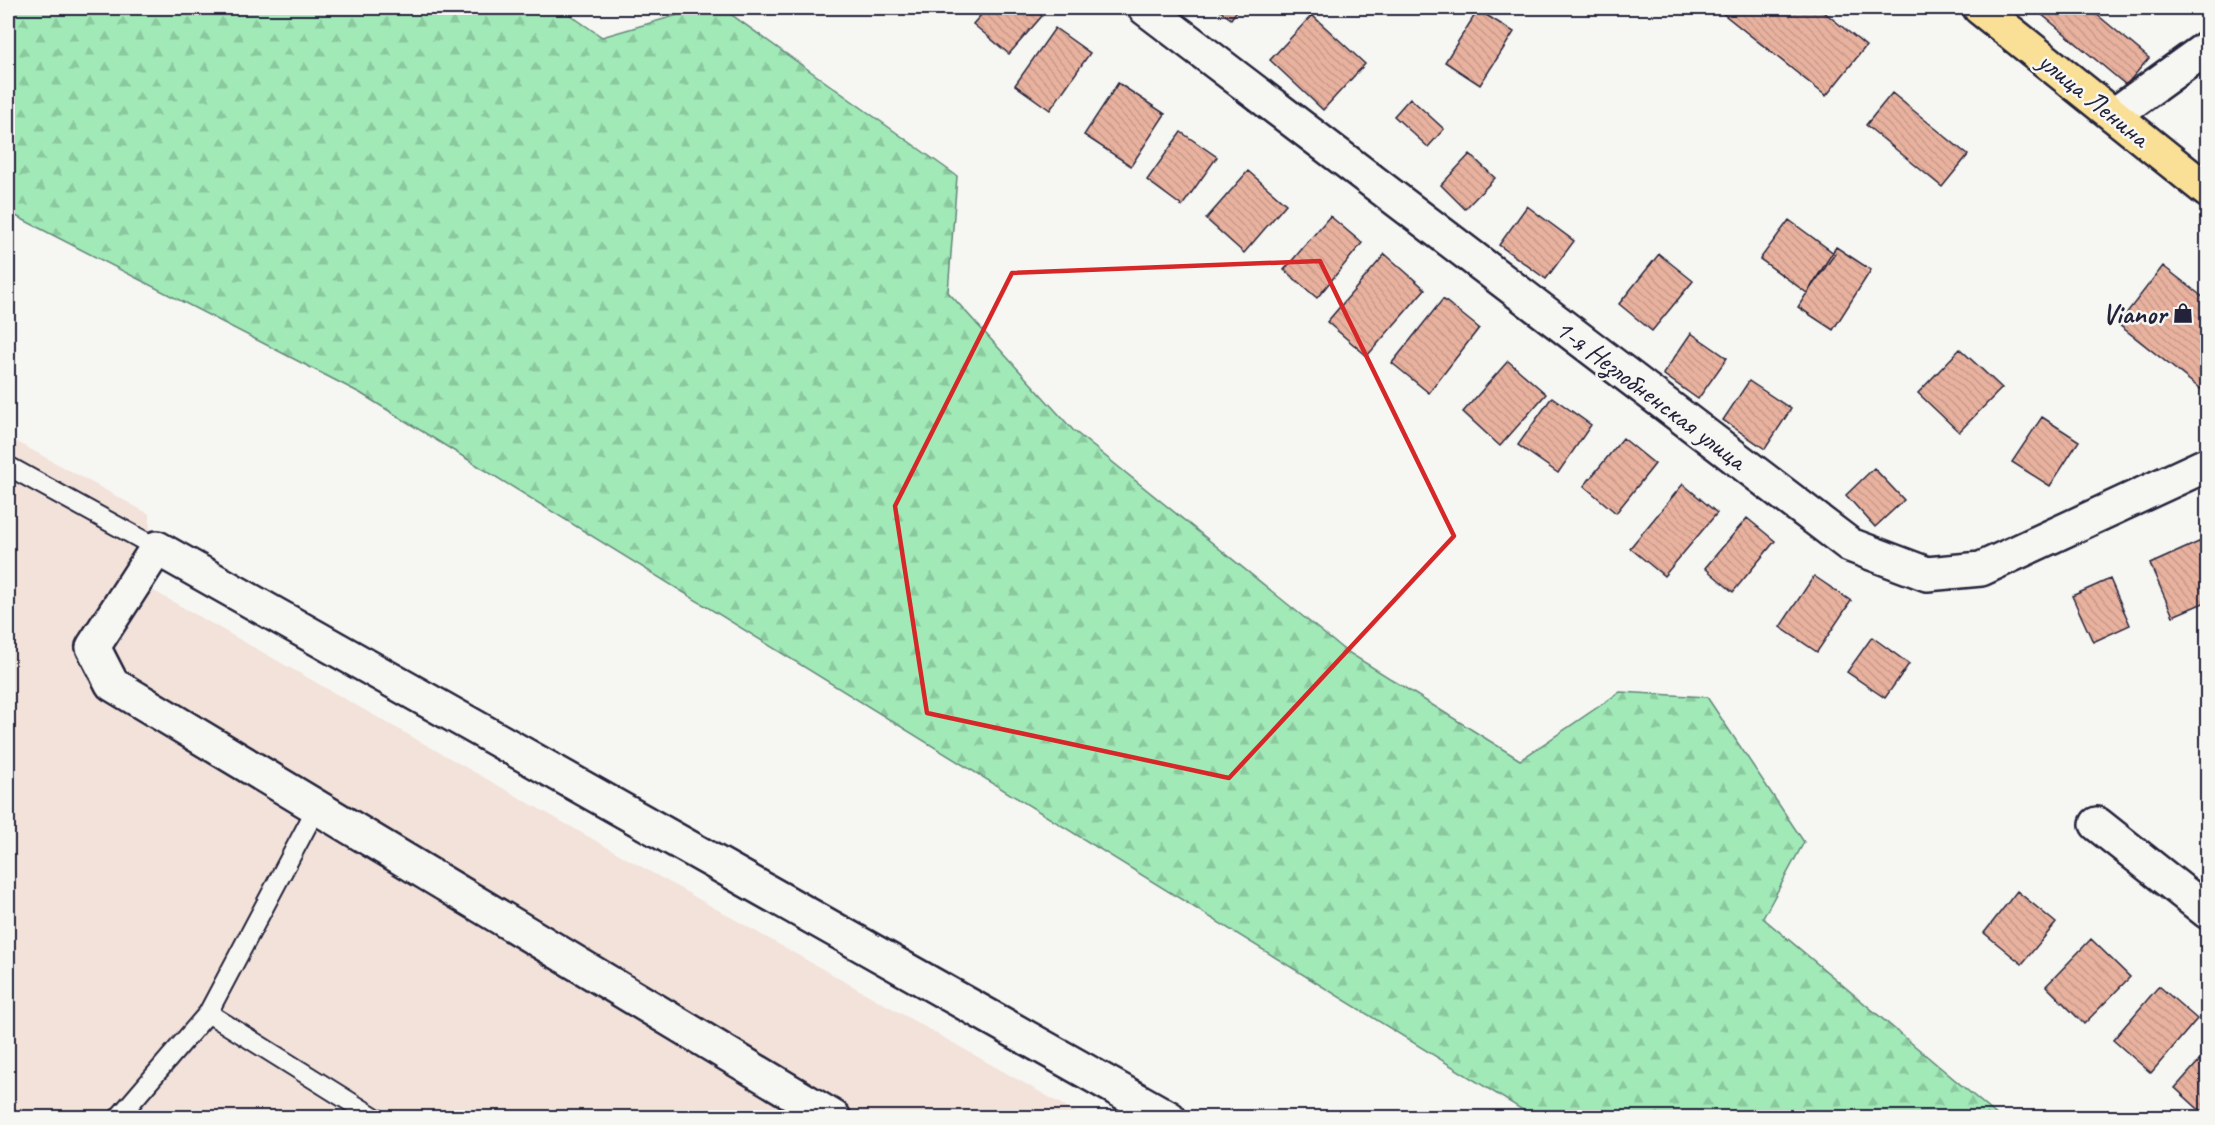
<svg xmlns="http://www.w3.org/2000/svg" width="2215" height="1125" font-family="Caveat,sans-serif">
<style>
.built{fill:#f2e2d9}
.forest{fill:url(#forest-firs);stroke:#628679;stroke-width:1.5}
.building{fill:url(#building-back-hatch);stroke:#22223b;stroke-width:1.5}
.lines{fill:none;stroke-linecap:round;stroke-linejoin:round}
.lane-casing{stroke:#22223b;stroke-width:22}
.street-casing{stroke:#22223b;stroke-width:38}
.primary-casing{stroke:#22223b;stroke-width:38}
.lane{stroke:#f6f6f2;stroke-width:18}
.street{stroke:#f6f6f2;stroke-width:33}
.primary{stroke:#fadf96;stroke-width:33}
.marked{fill:none;stroke:#d62828;stroke-width:4.5;stroke-linejoin:round}
.labels{text-anchor:middle;dominant-baseline:central;stroke-width:5;stroke-linejoin:round;paint-order:stroke}
.street-label{font-size:28px;fill:#22223b;stroke:#f6f6f2}
.poi-label{font-size:28px;font-weight:bold;fill:#22223b;stroke:#f6f6f2;text-anchor:end}
</style>
<defs>
<pattern id="forest-firs" width="22" height="20" patternUnits="userSpaceOnUse" patternTransform="scale(1.5)"><rect width="22" height="20" fill="#a1e9b7"/><path d="M5 1l3.5 6h-7zM16 11l3.5 6h-7z" fill="#8ac89e"/></pattern>
<pattern id="building-back-hatch" width="6" height="6" patternUnits="userSpaceOnUse" patternTransform="scale(1.5)"><rect width="6" height="6" fill="#e9b29f"/><path d="M-1 5l2 2M0 0l6 6M5-1l2 2" fill="none" stroke="#c8998a"/></pattern>
</defs>
<rect width="100%" height="100%" fill="#f6f6f2"/>
<filter id="ink" filterUnits="userSpaceOnUse"><feTurbulence type="fractalNoise" baseFrequency=".0167" numOctaves="2"/><feDisplacementMap in="SourceGraphic" scale="12" xChannelSelector="R" yChannelSelector="G"/><feConvolveMatrix kernelMatrix="1 2 1 2 8 2 1 2 1" color-interpolation-filters="sRGB"/></filter>
<g filter="url(#ink)">
<!-- built -->
<path class="built" d="M8,437L149,514L154,591L1084,1117H8Z"/>
<!-- forest -->
<path class="forest" d="M8,8H560L602,37L702,8H722L957,176L948,292L1073,430L1343,649L1520,760L1620,692L1707,697L1804,842L1763,918L1999,1117H1534L360,393L8,212Z"/>
<!-- building -->
<path class="building" d="M987,8H1032L1042,16L1009,54L973,24Z
M1216,8H1239L1231,19Z
M1716,8H1819L1866,46L1826,96Z
M2034,8H2089L2149,58L2126,85Z
M1478,10L1514,32L1480,85L1445,62Z
M1312,15L1365,64L1323,110L1270,60Z
M1055,28L1090,53L1050,110L1015,85Z
M1118,83L1165,114L1131,166L1084,135Z
M1892,93L1968,155L1942,187L1866,125Z
M1410,98L1444,129L1428,147L1394,116Z
M1181,132L1217,157L1182,206L1147,180Z
M1470,154L1495,178L1465,209L1441,185Z
M1248,171L1286,204L1244,253L1206,219Z
M1527,206L1574,241L1546,279L1499,245Z
M1330,216L1362,243L1317,298L1284,270Z
M1789,220L1835,254L1807,293L1760,259Z
M1836,247L1871,270L1833,330L1798,307Z
M1385,254L1425,289L1367,356L1327,322Z
M1659,254L1693,281L1652,331L1619,304Z
M2163,266L2208,301V395L2118,324Z
M1443,299L1479,328L1429,393L1392,363Z
M1691,333L1727,358L1698,399L1663,374Z
M1960,349L2002,388L1959,432L1918,393Z
M1508,361L1546,394L1500,446L1463,412Z
M1749,381L1791,409L1765,449L1723,420Z
M1552,397L1591,425L1558,473L1518,445Z
M2042,417L2079,441L2050,486L2012,462Z
M1623,438L1655,464L1616,513L1584,486Z
M1874,468L1904,500L1875,527L1846,495Z
M1683,484L1717,513L1664,576L1630,548Z
M1747,518L1775,541L1733,592L1705,568Z
M2201,541L2208,555V601L2173,616L2150,564Z
M1814,576L1851,601L1817,652L1780,627Z
M2110,579L2130,625L2093,642L2072,596Z
M1872,637L1909,664L1885,698L1847,672Z
M2017,891L2056,923L2022,964L1984,933Z
M2091,939L2130,977L2084,1024L2046,986Z
M2159,986L2197,1019L2151,1073L2113,1040Z
M2208,1051V1114L2206,1116L2175,1088Z"/>
<g class="lines">
<!-- lane casing -->
<g class="lane-casing">
<path id="lane" d="M8,466L157,548
M317,807L208,1013L376,1118
M118,1118L208,1013"/>
</g>
<!-- street casing -->
<g class="street-casing">
<path id="street" d="M1145,8L1850,545L1927,574L1981,569L2208,464
M2114,115L2208,47
M2097,824L2208,912
M834,1118L112,684L93,647L157,548L1169,1118"/>
</g>
<!-- primary casing -->
<g class="primary-casing">
<path id="primary" d="M1980,8L2208,191"/>
</g>
<!-- lane -->
<use href="#lane" class="lane"/>
<!-- street -->
<use href="#street" class="street"/>
<!-- primary -->
<use href="#primary" class="primary"/>
</g>
</g>
<!-- marked area -->
<path class="marked" d="M1320,261L1454,536L1229,778L927,713L895,506L1012,273Z"/>
<!-- icons -->
<defs>
<g id="shop-bare" transform="scale(1.62)"><path d="M-5-2.5h2.3a2.7 3.5 0 0 1 5.4 0H5L5.5 6h-11ZM-1.5-2.5h3a1.5 2.3 0 0 0-3 0Z" fill="#22223b" stroke="#f6f6f2" stroke-width="2.5" paint-order="stroke"/></g>
</defs>
<g fill-rule="evenodd">
<use href="#shop-bare" x="2183" y="313"/>
</g>
<g class="labels">
<!-- street labels -->
<g class="street-label">
<text transform="translate(2094 99) rotate(39)">улица Ленина</text>
<text transform="translate(1651 394) rotate(37)">1-я Незлобненская улица</text>
</g>
<!-- poi labels -->
<g class="poi-label">
<text x="2166" y="313">Vianor</text>
</g>
</g>
<!-- margin -->
<rect width="2215" height="1125" fill="none" stroke="#f6f6f2" stroke-width="30"/>
<rect x="15" y="15" width="2185" height="1095" fill="none" stroke="#22223b" stroke-width="2" filter="url(#ink)"/>
</svg>
